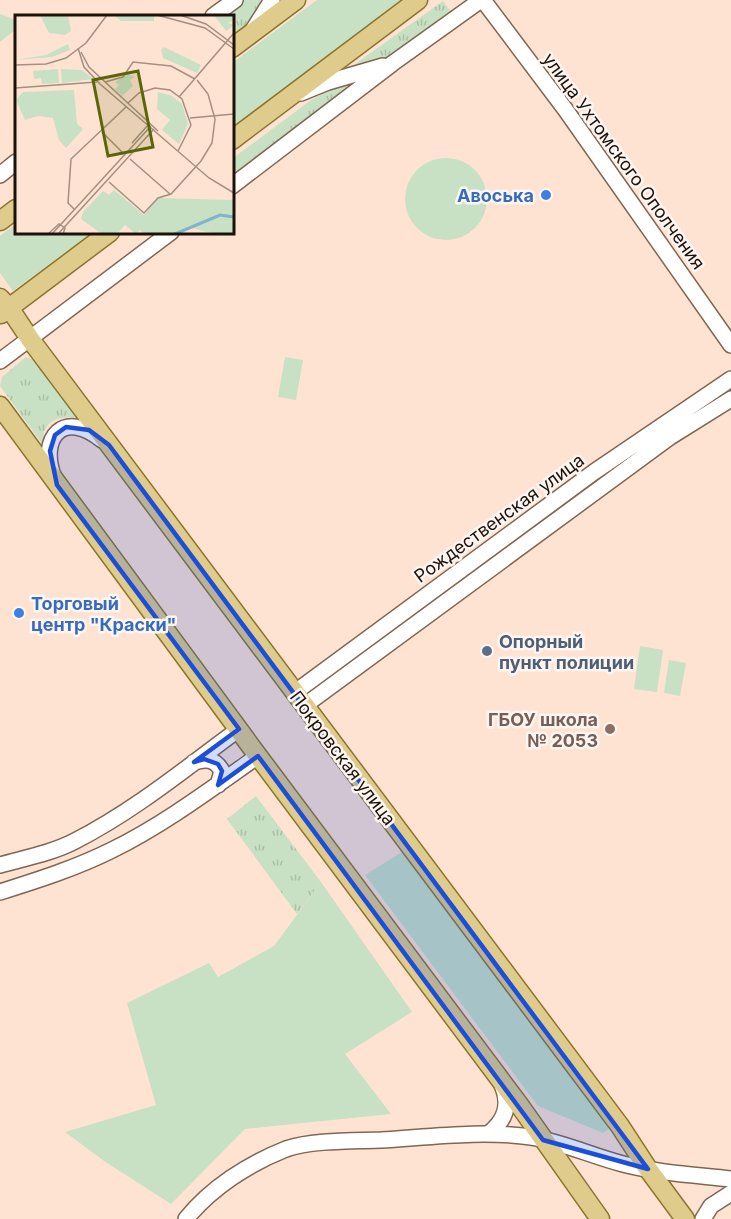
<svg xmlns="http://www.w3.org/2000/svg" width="731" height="1219" font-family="Inter,sans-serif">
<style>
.grass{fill:url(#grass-tufts)}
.park{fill:#c8e0c3}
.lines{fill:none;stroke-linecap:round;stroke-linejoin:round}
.minor-casing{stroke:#836652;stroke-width:18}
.major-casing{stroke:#8d742c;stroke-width:21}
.minor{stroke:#fff;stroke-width:15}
.major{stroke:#dfcb8b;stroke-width:18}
.marked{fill:#1d4ed8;fill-opacity:0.2;stroke:#1d4ed8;stroke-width:4.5;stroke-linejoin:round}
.shop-dot{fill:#3f7fe0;stroke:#fcf5f1;stroke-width:2}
.service-dot{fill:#5c6f8a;stroke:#fcf5f1;stroke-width:2}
.education-dot{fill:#8d6e63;stroke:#fcf5f1;stroke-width:2}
.labels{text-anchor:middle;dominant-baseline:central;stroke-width:5;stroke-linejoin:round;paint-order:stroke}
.street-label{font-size:18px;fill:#1d120a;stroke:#fcf5f1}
.shop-label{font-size:18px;font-weight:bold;fill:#366cbe;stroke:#fcf5f1;text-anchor:end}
.service-label{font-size:18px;font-weight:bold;fill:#4e5e75;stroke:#fcf5f1;text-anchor:start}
.education-label{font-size:18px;font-weight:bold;fill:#785e54;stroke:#fcf5f1;text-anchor:end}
.inset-river{fill:none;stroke:#80b3ce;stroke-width:3}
.inset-road{fill:none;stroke:#a58f82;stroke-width:1.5}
.view{fill:#5b6608;fill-opacity:0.15;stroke:#5b6608;stroke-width:3}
.inset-edge{fill:none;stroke:#1d120a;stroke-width:3}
</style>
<defs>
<pattern id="grass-tufts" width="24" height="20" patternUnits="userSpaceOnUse" patternTransform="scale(1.5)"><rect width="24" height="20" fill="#c8e0c3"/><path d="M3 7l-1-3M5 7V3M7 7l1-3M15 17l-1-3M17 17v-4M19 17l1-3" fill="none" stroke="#abbfa6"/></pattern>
</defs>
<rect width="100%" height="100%" fill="#ffe3d2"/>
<!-- grass -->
<path class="grass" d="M243,0H263L247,25L233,36L232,16H221Z
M443,1L452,13L388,60L344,72Z
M363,81L233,179V158L311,100L330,90Z
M26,357L35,361L77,418C56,416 42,421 43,445L0,386L2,377Z
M256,796L321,882L297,914L227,819Z"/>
<!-- park -->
<path class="park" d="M317,0H406L233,128L232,63Z
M0,14L16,20V29L0,42Z
M405 199a41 41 0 1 1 82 0a41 41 0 1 1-82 0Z
M16,224V232L92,233L13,291L0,273V236Z
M285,357L303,360L296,400L278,397Z
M640,646L663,650L657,692L634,689Z
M669,660L686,663L680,696L664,693Z
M405,850L610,1128L603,1133L538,1106L365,875Z
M321,882L412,1012L345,1054L391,1114L245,1129L171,1204L104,1161L65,1132L156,1105L127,1003L209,963L218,977L274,946Z"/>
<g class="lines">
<!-- minor casing -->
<g class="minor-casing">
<path id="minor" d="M483,0L565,109L731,345
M213,16L235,0
M253,30L272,0
M301,93L328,82L383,66
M0,175L16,162
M232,186L393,63L481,0
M0,361L171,232
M54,478C38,437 64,409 102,440
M294,693L594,472L731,379
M304,706L670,437L731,399
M194,762C207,758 215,759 222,771L218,785
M0,865C25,858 52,853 75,841C134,811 186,768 239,729
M0,892C38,880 76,868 112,850C163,825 211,789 258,756
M488,1134C505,1121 511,1105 502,1085
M186,1219C211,1188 248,1164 286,1149C311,1140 353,1141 381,1140C430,1137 482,1130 531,1137C562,1142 592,1156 623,1164C658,1173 695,1175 731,1179
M703,1219L711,1206L731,1193"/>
</g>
<!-- major casing -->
<g class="major-casing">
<path id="major" d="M232,48L296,0
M232,140L418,0
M0,221L16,209
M0,298L10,309L30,339L620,1126L648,1169L685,1219
M1,314L110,232
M0,406L258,756L520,1106L600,1219"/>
</g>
<!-- minor -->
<use href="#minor" class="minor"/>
<!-- major -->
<use href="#major" class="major"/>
</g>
<!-- marked area -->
<path class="marked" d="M66,427L89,430L109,445L648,1169L543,1140L258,756L218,785L222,771L218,764L204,759L194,762L239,729L57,485L50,451L55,435Z"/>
<!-- markers -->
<g class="shop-dot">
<circle cx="546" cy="195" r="6"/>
<circle cx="19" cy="613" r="6"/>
</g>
<circle class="service-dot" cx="487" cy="651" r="6"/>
<circle class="education-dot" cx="610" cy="729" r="6"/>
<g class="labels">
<!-- street labels -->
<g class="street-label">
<text transform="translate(624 161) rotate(54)">улица Ухтомского Ополчения</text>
<text transform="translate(499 518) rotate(-36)">Рождественская улица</text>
<text transform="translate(343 758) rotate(53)">Покровская улица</text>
</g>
<!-- shop labels -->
<g class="shop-label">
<text x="534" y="195">Авоська</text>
<text x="31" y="603" text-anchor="start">Торговый<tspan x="31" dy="21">центр "Краски"</tspan></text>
</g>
<!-- service labels -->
<g class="service-label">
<text x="499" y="641">Опорный<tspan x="499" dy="21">пункт полиции</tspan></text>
</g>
<!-- education labels -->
<g class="education-label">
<text x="598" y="719">ГБОУ школа<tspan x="598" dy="21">№ 2053</tspan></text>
</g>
</g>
<!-- overview -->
<g transform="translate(15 15)">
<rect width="219" height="219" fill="#ffe3d2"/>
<path d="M53,29L55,35L37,42L0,45L31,40ZM149,32L186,50L182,58L148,43L146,35ZM43,54L44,68L27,69L26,63L19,64L18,56ZM46,54L67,55L78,64L47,68ZM59,75L62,109L68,114L51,133L44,125L38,103L23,101L10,105L1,85L8,77ZM198,207L219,208V219L192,217Z" fill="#c8e0c3"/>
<path d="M206,201L219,202V208L198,207L192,217L177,213Z" fill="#c8e0c3"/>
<path d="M25,0H53L56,16L50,20L34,18ZM199,0H219V5L213,8L219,10L211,16Z" fill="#c8e0c3"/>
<path d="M99,0H139V6H106ZM113,59L120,62L115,65L118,71L107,81L100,74L104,70L100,67ZM143,77L157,81L167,89L173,109L164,129L147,115L155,105L142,94Z" fill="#c8e0c3"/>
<path d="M99,175L129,200L143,183L219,185V203L206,201L162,219H130L125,215L121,219L110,210L102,219H87L66,204L68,197L88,176L94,180Z" fill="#c8e0c3"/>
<path class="inset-river" d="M160,219L205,200L219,202"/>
<path class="inset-road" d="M142,0L190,13L219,34M165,0L191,9L219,30M63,33L69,52L85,69L194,163L219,178M66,37L74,52L143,116M0,50L31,49L51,43L71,28L92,0M90,67L108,62L118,47L156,51L180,64M0,73L82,67M164,82L219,18M113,88L124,78L140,73L155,75L167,84L176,110L163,136M175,103L219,99M87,117L108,138M117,128L134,109M115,144L155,179M94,167L129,198L143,183L156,179L186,146L197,128L200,104L193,79L182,65M60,195L53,188L56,144L111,92M33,219L44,209L50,213L48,219M37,219L136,111M43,219L139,114"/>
<path class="view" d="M123,56L138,132L93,141L78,65Z"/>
<rect width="219" height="219" class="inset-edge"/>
</g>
</svg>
